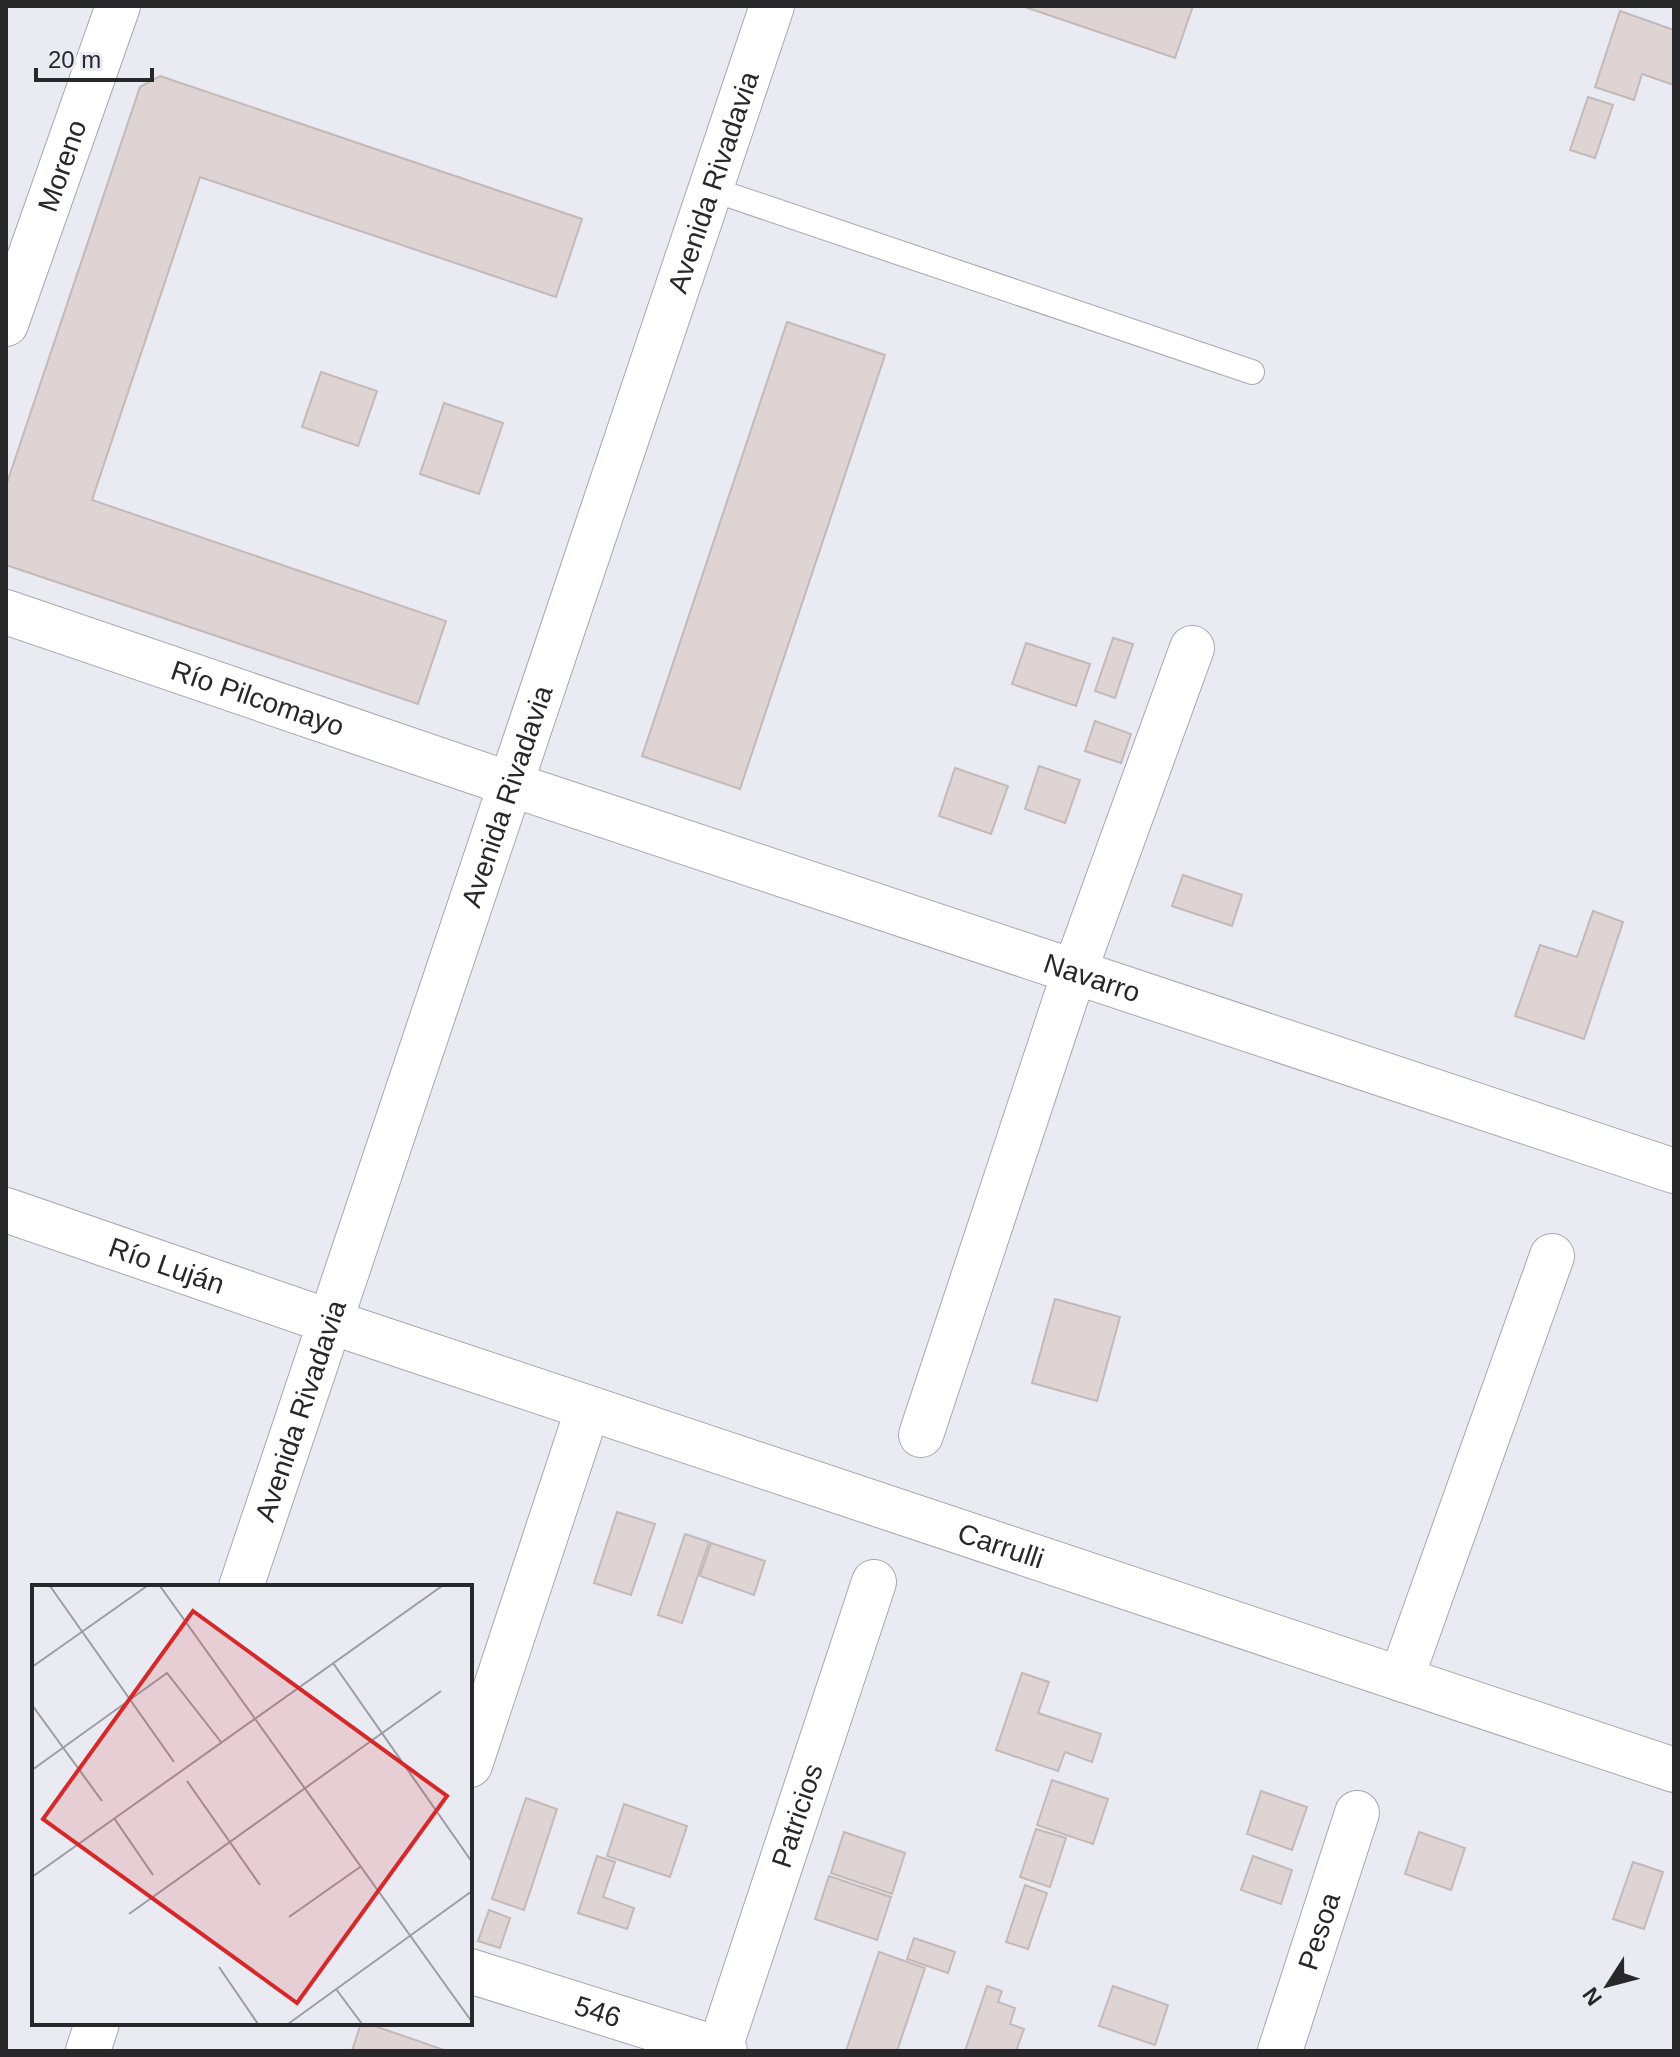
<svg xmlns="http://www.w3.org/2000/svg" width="1680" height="2057" font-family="Arial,sans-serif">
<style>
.building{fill:#ded4d3;stroke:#c3b9b9;stroke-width:2}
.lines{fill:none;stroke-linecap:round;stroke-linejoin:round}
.lane-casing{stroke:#a8a7af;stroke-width:26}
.street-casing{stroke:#a8a7af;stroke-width:46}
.secondary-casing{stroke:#a8a7af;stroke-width:46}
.lane{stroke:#fff;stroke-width:24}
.street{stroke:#fff;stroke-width:44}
.secondary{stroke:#fff;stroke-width:44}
.labels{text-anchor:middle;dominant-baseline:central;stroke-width:6;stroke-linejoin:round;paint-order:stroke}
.street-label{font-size:28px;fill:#28282b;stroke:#eaeaf2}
.inset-road{fill:none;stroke:#9c9ca2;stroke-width:2}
.view{fill:#d62828;fill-opacity:0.15;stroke:#d62828;stroke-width:4}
.inset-edge{fill:none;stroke:#28282b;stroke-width:4}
</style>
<rect width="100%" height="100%" fill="#eaeaf2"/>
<!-- building -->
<path class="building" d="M1022,6H1193L1175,58Z
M1620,11L1674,30V85L1642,74L1634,100L1595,87Z
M160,76L582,219L556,297L200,177L92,500L446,621L418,704L6,565V486L140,87Z
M1588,97L1613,105L1595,158L1570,150Z
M787,322L885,355L740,789L642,756Z
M321,372L377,391L358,446L302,427Z
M444,403L503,423L479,494L420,474Z
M1113,638L1133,644L1115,698L1095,691Z
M1026,643L1090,664L1076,706L1012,684Z
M1095,721L1131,734L1121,763L1085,751Z
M1039,766L1080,780L1065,823L1025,809Z
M955,768L1008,786L991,834L939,816Z
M1183,875L1242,895L1232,926L1172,906Z
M1593,911L1623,922L1584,1039L1515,1016L1540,945L1577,957Z
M1055,1299L1120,1317L1097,1401L1032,1383Z
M617,1512L655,1524L631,1595L594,1583Z
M685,1534L709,1542L682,1623L658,1615Z
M711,1543L765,1561L754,1595L700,1576Z
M1022,1673L1049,1682L1038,1713L1101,1734L1092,1762L1065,1752L1058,1771L996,1750Z
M1052,1780L1108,1799L1093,1844L1037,1825Z
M1261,1791L1307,1807L1292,1850L1247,1834Z
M526,1798L557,1809L524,1910L492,1899Z
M624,1804L687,1826L670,1877L607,1856Z
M1036,1829L1066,1838L1050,1887L1020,1877Z
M844,1832L905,1853L892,1894L831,1873Z
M1419,1832L1465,1848L1451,1890L1405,1874Z
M597,1856L615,1862L603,1897L634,1908L627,1929L578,1913Z
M1253,1856L1292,1870L1281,1904L1241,1890Z
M1633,1862L1663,1872L1644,1929L1613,1919Z
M829,1876L891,1897L877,1940L815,1919Z
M1025,1885L1047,1893L1028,1949L1006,1942Z
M489,1910L510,1918L500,1948L478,1941Z
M914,1938L955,1952L948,1973L907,1959Z
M879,1952L925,1968L897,2051H846Z
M987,1986L1002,1991L998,2002L1015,2008L1010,2024L1024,2029L1016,2051H965Z
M1113,1986L1168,2005L1155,2045L1099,2026Z
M361,2023H366L447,2051H352Z"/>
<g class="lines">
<!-- lane casing -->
<g class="lane-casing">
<path id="lane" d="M711,189L1252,372"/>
</g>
<!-- street casing -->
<g class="street-casing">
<g id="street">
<path id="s1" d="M6,324L118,6"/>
<path id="s2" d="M6,612L510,784L1674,1171"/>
<path id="s3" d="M6,1210L328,1321L1674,1770"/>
<path d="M921,1435L1074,973L1192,648"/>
<path d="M1401,1679L1552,1256"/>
<path d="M470,1765L588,1408"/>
<path id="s4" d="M470,1971L725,2051"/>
<path id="s5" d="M719,2051L874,1582"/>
<path id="s6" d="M1280,2051L1357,1813"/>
</g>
</g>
<!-- secondary casing -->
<g class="secondary-casing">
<g id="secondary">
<path id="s7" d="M241,1587L772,6"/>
<path d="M88,2051L97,2023"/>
</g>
</g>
<!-- lane -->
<use href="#lane" class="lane"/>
<!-- street -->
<use href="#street" class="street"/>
<!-- secondary -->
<use href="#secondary" class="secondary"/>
</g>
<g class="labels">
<!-- street labels -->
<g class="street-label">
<text stroke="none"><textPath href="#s1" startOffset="168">Moreno</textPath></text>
<text stroke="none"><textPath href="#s7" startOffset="1482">Avenida Rivadavia</textPath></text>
<text stroke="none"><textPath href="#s2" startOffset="266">Río Pilcomayo</textPath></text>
<text stroke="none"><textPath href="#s7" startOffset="834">Avenida Rivadavia</textPath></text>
<text stroke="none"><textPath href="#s2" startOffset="1146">Navarro</textPath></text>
<text stroke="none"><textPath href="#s3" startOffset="170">Río Luján</textPath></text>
<text stroke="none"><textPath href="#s7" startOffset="186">Avenida Rivadavia</textPath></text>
<text stroke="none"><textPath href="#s3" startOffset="1050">Carrulli</textPath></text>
<text stroke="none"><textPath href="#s5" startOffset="248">Patricios</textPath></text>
<text stroke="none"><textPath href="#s6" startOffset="126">Pesoa</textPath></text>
<text stroke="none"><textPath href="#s4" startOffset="134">546</textPath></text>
</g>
</g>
<!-- overview -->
<g transform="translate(32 1585)">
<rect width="440" height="440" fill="#eaeaf2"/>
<path class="inset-road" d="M18,1L142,177M128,1L440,437M301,78L440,277M0,82L115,1M0,120L70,216M0,185L135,88L189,157M155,196L228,300M82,233L121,290M0,292L410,1M97,329L409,106M257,332L328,282M187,382L226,439M304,404L330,439M256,439L440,306"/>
<path class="view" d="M161,26L415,211L265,418L11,234Z"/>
<rect width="440" height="440" class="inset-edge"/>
</g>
<!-- border -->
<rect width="1680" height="2057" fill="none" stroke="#28282b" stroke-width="16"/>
<!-- north arrow -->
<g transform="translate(1608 1985) rotate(234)" stroke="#eaeaf2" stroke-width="6" paint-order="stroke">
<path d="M0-6L14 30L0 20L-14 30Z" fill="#28282b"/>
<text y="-12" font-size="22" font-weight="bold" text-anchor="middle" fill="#28282b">N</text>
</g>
<!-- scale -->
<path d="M36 68v12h116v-12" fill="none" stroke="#28282b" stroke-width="4"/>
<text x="48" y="68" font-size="24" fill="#28282b" stroke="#eaeaf2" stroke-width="6" paint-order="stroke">20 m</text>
</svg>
